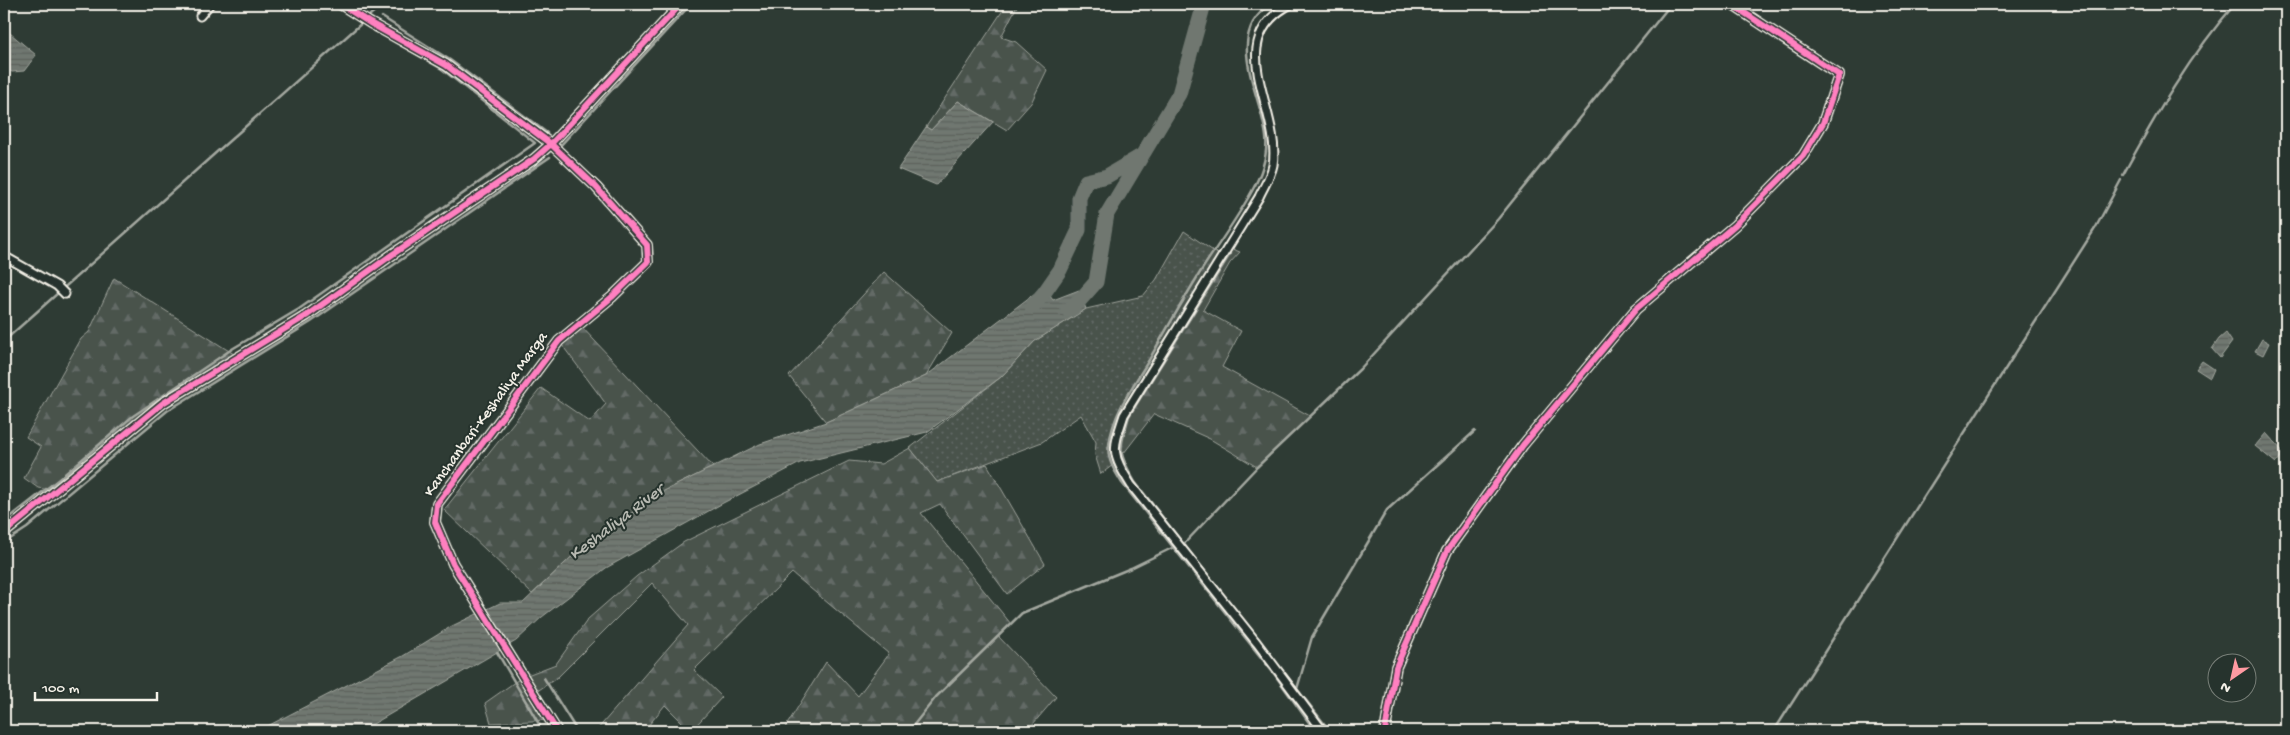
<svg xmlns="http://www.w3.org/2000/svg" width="2290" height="735" font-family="'Gochi Hand',sans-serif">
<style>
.grass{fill:url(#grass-dots);stroke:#9ea29a}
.forest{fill:url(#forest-firs);stroke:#9ea29a}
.water{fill:url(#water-rules);stroke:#a4a8a0}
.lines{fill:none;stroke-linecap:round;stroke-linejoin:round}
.stream{stroke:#a4a8a0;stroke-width:2.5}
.river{stroke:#6f7770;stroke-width:15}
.street-casing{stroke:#f4f1e8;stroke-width:11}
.secondary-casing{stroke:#f4f1e8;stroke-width:12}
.street{stroke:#26332d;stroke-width:7}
.secondary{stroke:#26332d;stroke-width:9}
.cycleway-casing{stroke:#26332d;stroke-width:9}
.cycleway{stroke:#ff80c0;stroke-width:6}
.labels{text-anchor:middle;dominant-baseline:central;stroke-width:4;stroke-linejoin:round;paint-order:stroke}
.street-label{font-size:16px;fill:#f4f1e8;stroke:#26332d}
.water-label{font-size:18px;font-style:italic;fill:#b8bab2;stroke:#26332d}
</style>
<defs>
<pattern id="grass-dots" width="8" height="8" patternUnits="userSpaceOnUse" patternTransform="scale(1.25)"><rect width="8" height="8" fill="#48524c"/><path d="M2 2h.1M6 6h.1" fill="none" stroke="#636b66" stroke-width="1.8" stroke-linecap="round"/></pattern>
<pattern id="forest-firs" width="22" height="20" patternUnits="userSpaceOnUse" patternTransform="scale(1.25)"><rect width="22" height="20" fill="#48524c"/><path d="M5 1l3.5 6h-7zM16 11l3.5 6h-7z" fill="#636b66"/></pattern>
<pattern id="water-rules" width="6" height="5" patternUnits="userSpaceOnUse" patternTransform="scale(1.25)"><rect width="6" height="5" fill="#6f7770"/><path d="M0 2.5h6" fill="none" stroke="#5c605b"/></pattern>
</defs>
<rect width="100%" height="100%" fill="#2e3b34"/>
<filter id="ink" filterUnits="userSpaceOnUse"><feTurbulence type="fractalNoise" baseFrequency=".02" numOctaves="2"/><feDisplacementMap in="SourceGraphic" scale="10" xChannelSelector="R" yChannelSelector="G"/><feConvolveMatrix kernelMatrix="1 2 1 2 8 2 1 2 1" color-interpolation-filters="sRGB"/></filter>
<g filter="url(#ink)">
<!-- grass -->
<path class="grass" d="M1184,231L1222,257L1117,462L1101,474L1095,455L1096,442L1081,415L1042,442L937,482L910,448L1001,377L1035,341L1086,309L1143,296L1156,280Z"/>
<!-- forest -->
<path class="forest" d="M1007,4H1018L1001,37L1016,42L1047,70L1031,103L1007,130L958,101L931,130L926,127Z
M1227,247L1240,252L1230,263L1203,310L1241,331L1222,367L1310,416L1257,467L1210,439L1154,414L1117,462L1114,446L1124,415Z
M884,272L952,333L926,376L826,422L789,376Z
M114,278L237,356L163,403L55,491L38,488L24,478L41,447L26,437L81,339L89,332Z
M579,324L713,467L662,492L582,547L532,594L444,510L541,388L590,422L606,404L559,341Z
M910,448L937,482L987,464L1045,564L1007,594L940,504L921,513L1011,624L998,636L1056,697L1027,731H783L826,662L858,696L889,654L792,573L694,670L722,697L691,731L665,705L648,726L654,731H596L688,625L652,583L558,677L533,694L550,720L491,723L485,703L522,677L556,664L588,619L637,576L684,542L849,461L881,464Z"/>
<!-- water -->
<path class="water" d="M4,28L36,55L24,71L12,72L4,68Z
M958,101L993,122L936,185L898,169L926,127L931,130Z
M1043,287L1053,300L1079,290L1086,309L1035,341L1001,377L927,432L800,463L723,503L606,568L542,617L516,641L361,731H258L403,656L452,626L500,603H523L582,547L662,492L760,444L826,422L926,376Z
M2226,333L2232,342L2220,358L2212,349L2219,339Z
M2262,339L2269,343L2263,355L2255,351Z
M2202,361L2214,369L2210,378L2196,369Z
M2266,433L2284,453L2276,463L2255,446Z"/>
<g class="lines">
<!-- stream -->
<path class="stream" d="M1271,4C1222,35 1262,95 1266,137C1268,155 1261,175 1252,191C1237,219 1218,244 1201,271C1183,300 1166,330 1149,360C1133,386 1113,413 1109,445C1106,458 1115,472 1122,483L1275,675L1315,731
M370,15L383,4
M382,17L450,60L547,133
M560,146L691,4
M2123,175C2155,116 2191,54 2235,4
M1230,254L1129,416C1119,452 1117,450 1135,482L1330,731
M4,341L363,22
M4,522L59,479L133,416L232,349L299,309L535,143L442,69L395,42
M4,543L27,528L167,411L311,322L550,157
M1182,546L1257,467L1360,369L1498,219L1671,4
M497,652L543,731
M544,678L577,731
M1297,689L1312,637L1387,510L1475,431
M909,731L936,697L1022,613L1131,568L1174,547
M1774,731L2096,227L2121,180"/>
<!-- river -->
<path class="river" d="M1032,307L1044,293L1060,270L1079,230V198L1086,181L1107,176L1141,156
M1068,310L1073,308L1096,282L1107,214L1179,94L1204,4"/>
<!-- street casing -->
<g class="street-casing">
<path id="street" d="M1291,4C1220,41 1282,109 1273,165C1271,176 1263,188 1259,197L1124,415C1112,451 1111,453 1131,485L1257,643L1323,731
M200,16L210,4
M4,256L57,286L65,294"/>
</g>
<!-- secondary casing -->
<g class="secondary-casing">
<path id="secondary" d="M340,4L370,23L446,65L551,144L596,187L647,245L648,262L612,297L559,341L437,504L435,522L453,564L557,731
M4,533L163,403L306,316L393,254L534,159L551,144L681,4
M1385,731L1396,667L1447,551L1523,445L1636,309L1735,225L1803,156L1823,123L1839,75L1731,4"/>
</g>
<!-- street -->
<use href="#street" class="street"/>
<!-- secondary -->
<use href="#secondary" class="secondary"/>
<!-- cycleway casing -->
<g class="cycleway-casing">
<path id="cycleway" d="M340,4L370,23L446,65L551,144L596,187L647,245L648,262L612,297L559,341L437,504L435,522L453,564L557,731
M4,533L163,403L306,316L393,254L534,159L551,144L681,4
M1385,731L1396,667L1447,551L1523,445L1636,309L1735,225L1803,156L1823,123L1839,75L1731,4"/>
</g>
<!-- cycleway -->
<use href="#cycleway" class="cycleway"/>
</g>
</g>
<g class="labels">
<!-- street labels -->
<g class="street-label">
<text transform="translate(487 415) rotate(-54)">Kanchanbari-Keshaliya Marga</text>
</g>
<!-- water labels -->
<g class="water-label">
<text transform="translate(617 523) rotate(-37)">Keshaliya River</text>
</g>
</g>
<!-- margin -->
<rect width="2290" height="735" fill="none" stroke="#26332d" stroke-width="20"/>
<rect x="10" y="10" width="2270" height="715" fill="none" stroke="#f4f1e8" stroke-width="2" filter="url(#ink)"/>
<!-- north arrow -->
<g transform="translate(2232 678) rotate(214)"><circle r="24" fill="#26332d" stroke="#787f78"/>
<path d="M0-4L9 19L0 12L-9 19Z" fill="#ff9aa2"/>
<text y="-8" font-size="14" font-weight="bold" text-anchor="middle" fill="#f4f1e8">N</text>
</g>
<!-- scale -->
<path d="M35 692v8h122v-8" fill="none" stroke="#f4f1e8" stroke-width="2.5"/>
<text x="42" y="692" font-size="15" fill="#f4f1e8" stroke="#26332d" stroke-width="4" paint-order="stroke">100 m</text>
</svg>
